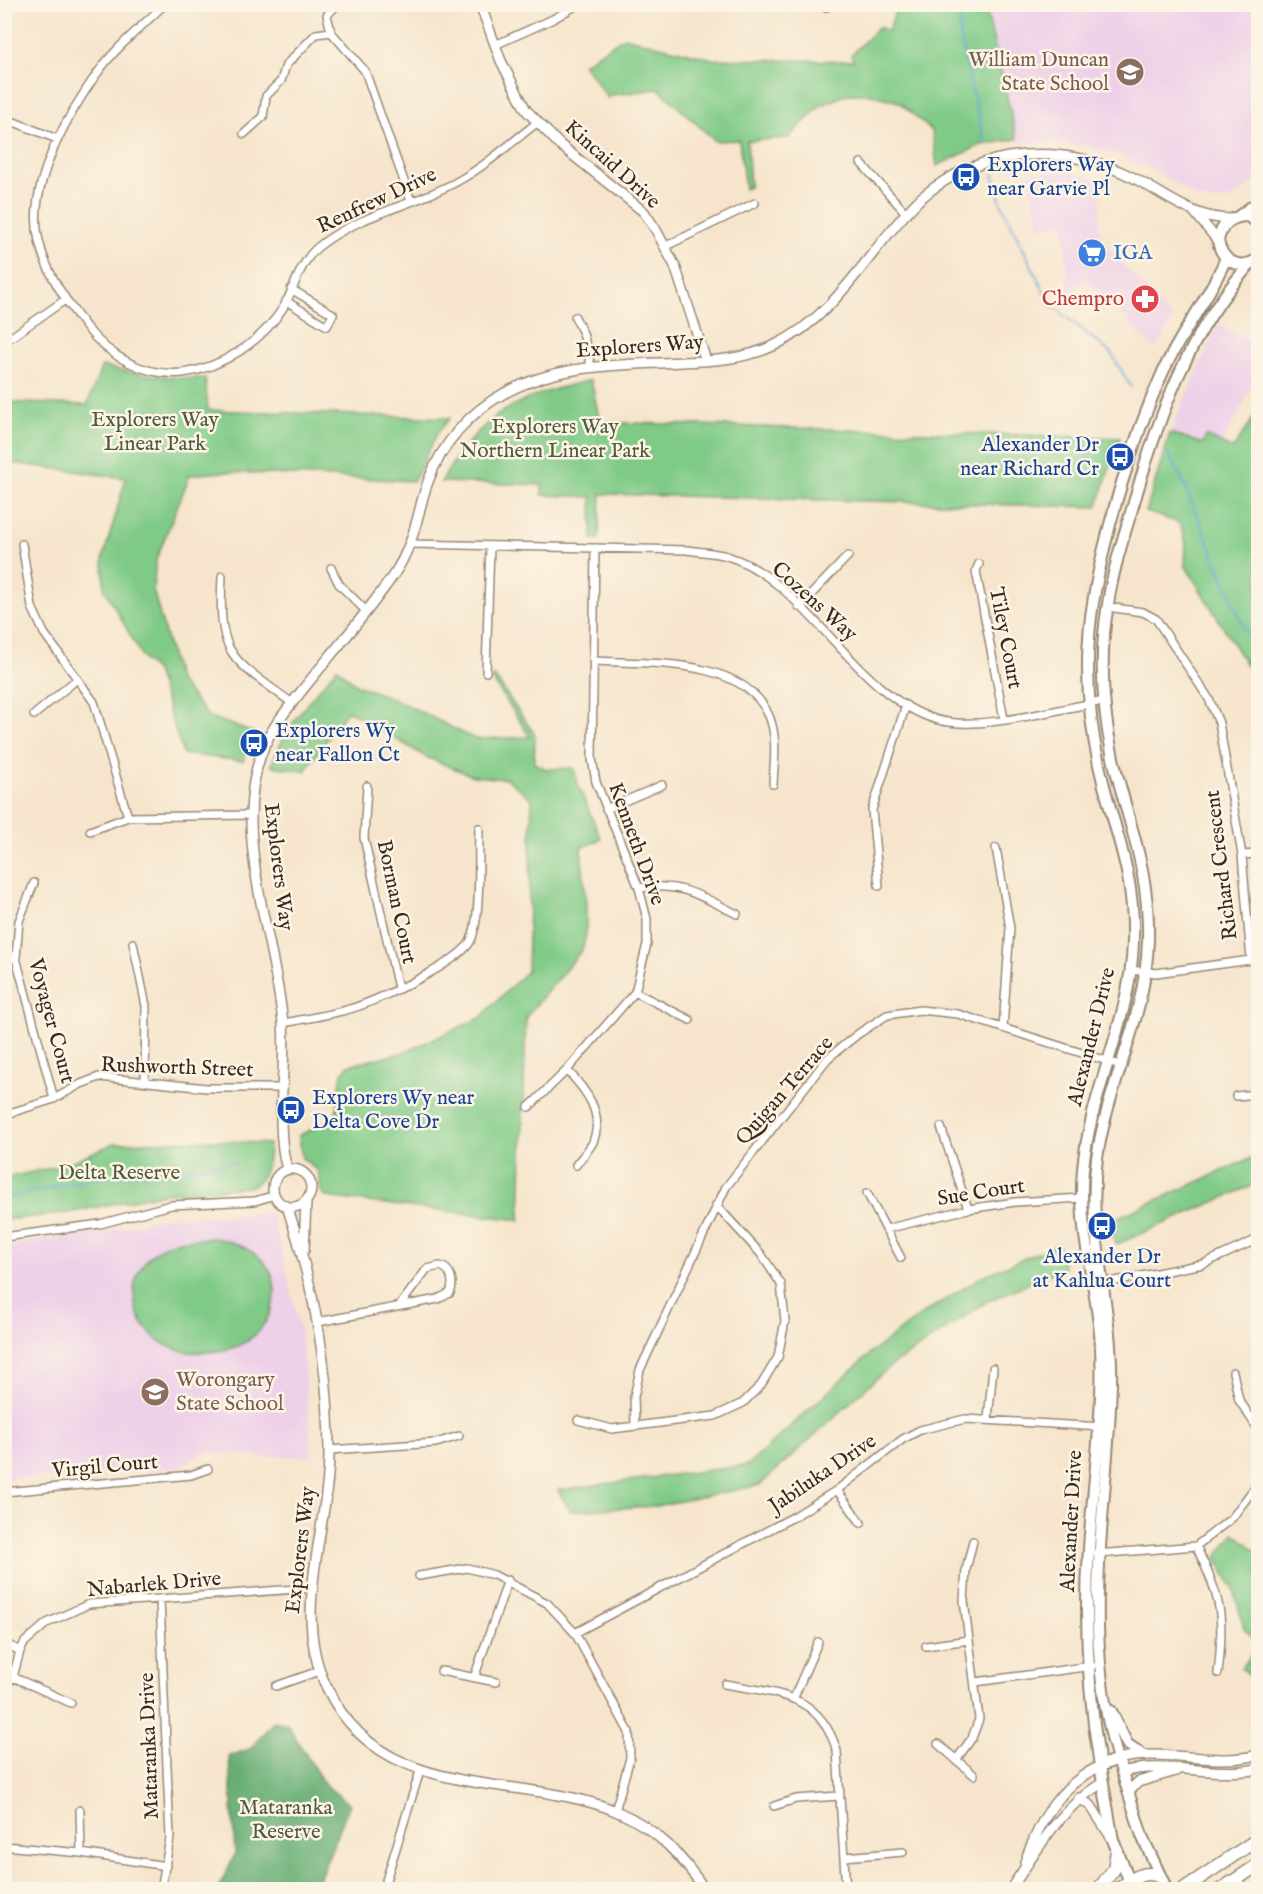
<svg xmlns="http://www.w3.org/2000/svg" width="1263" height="1894" font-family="'IM FELL English',serif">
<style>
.built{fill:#eed0e8}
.green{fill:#7fca87;stroke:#5d7a52;stroke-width:1.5}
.forest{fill:#67ae74;stroke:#516c49;stroke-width:1.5}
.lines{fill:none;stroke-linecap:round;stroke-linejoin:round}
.stream{stroke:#64a0d4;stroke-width:2}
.minor-casing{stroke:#988875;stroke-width:10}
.tertiary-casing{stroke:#988875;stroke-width:12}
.secondary-casing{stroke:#988875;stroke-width:14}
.primary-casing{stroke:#988875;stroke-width:14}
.motorway-casing{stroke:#988875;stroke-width:15}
.minor{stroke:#fff;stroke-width:7}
.tertiary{stroke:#fff;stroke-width:9}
.secondary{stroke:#fff;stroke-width:10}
.primary{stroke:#fff;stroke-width:10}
.motorway{stroke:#fff;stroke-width:12}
.labels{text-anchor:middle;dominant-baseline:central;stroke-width:5;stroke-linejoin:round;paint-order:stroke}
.education-label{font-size:21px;fill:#785e54;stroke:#fcf5e5;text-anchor:end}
.street-label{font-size:21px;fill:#3b2a1e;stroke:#fcf5e5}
.transit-label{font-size:21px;fill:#164399;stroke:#fcf5e5;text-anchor:start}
.shop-label{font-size:21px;fill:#366cbe;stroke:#fcf5e5;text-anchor:start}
.health-label{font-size:21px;fill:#be3a42;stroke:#fcf5e5;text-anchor:end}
.park-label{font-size:21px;fill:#4f5a3e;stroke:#fcf5e5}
</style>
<rect width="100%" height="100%" fill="#fcf5e5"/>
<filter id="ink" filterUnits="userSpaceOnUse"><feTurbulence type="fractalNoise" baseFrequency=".0167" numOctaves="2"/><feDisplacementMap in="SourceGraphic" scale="12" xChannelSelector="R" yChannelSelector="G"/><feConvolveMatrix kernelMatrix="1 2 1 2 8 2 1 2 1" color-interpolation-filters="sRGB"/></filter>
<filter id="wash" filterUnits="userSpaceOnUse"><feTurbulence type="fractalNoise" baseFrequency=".008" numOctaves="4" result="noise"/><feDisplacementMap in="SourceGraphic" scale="24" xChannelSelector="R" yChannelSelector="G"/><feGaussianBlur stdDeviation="1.35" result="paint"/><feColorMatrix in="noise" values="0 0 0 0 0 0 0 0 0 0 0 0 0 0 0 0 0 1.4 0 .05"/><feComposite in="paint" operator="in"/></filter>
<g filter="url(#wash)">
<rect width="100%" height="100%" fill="#f6e5cc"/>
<!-- built -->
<path class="built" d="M985,5H1258V175L1255,181L1231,199L1214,202L1199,199L1160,174L1118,154L1085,146L1018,142Z
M1062,171L1101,179L1099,238L1173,319L1156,350L1087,280L1068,296L1064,223L1040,229L1028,173Z
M1218,324L1258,347V375L1222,444L1206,436L1203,444L1170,433Z
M272,1213L301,1332L312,1456L259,1457L204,1452L177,1468L5,1479L4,1246L129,1227L163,1217Z"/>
<!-- green -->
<path class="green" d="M898,5H985L1017,139L981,145L937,166L932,131L899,102L870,94H848L820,106L788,138L747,141L750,186L745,189L739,140L715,141L659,89L612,95L608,98L583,64L624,37L713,59L854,61L851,55L879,27L888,31Z
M102,366C137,375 169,379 205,378L208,410L450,418L437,434L414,481L225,472L190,475L156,560L153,590L178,680L208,716L254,733L243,761L183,754L156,671L144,660L104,588L103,558L126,478L5,462V402L87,405Z
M591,380L600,422L1120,438L1097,507L601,494L599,539H592V497L542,495V485L441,482C481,413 517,397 591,380Z
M1258,411V684L1185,565L1186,543L1180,523L1146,512L1170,433L1203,444L1206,436L1233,449Z
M337,668L357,685L397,700L475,739L530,737L492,679L494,676L535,735L534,763L546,769L574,768L578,785L601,839L581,848L586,903V935L582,950L526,1017L520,1220L326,1197L321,1191L318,1171L302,1158L299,1135L335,1120L342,1073L349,1065L402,1053L480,1018L527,971L532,799L507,779L473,776L426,757L348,710L305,771L271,766C286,725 310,700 337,668Z
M211,1140L269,1144C268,1162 267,1179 250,1187L166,1193L68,1213L5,1220V1178L64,1165L115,1143Z
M1258,1155V1183L1115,1245L1110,1221Z
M214,1238C253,1245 289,1269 269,1315C260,1334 244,1346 224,1350C212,1352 195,1354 183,1351C131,1340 114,1274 164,1246C179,1239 198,1239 214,1238Z
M1058,1244L1064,1268L988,1301L887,1369L760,1485L656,1506L570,1511L558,1490L748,1465L872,1352L922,1314L983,1276Z
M1234,1533L1258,1552V1644L1244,1629L1234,1590L1216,1558Z
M1258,1646V1684L1242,1668Z"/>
<!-- forest -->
<path class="forest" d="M274,1721L287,1724L324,1784L350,1804L315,1889H218L235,1854L229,1756L250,1749Z"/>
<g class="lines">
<!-- stream -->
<path class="stream" d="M959,4L960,36L984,141
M993,173L1001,203L1050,304L1111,353L1131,387
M1167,452L1181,477L1258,661
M4,1199L91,1179L236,1162"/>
</g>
</g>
<g filter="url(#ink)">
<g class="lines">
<!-- minor casing -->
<g class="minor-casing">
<path id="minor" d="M165,4C141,27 114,49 96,75C66,118 26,187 39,241C46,273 66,301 86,327C109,356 144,377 183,373C222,368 262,341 283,308C295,288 299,263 318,247C358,214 414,206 458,181C487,165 512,142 538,122
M818,4L826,7L832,4
M331,32L365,71L411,201
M495,45L553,19L579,4
M4,118L57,139
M244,134L263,117L266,96L281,81L286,65L316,34L331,32L327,15L338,4
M861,163L905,212
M666,246L755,203
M286,301L327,326L333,314L291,289
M575,317L583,333L591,366
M4,342L65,300
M22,544L32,607L44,633L94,702L128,817
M410,544L687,550C700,552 715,553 727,556C807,580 855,697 938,720C982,732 1058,708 1105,701
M979,564L976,571L1004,719
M331,568L339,584L366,611
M222,576C218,658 230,657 292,703
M799,607L848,556
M1107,607L1143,612L1156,619L1209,699L1219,723L1242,855L1251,960
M595,661C647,664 744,657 769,716C778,737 774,763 773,784
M486,672L490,546
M34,715L77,679
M367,786L364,838L398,988
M606,809L662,785
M90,831L128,817L250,815
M996,848L1010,928L1003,1028
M1242,855L1258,854
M34,883L19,921L16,958L54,1099
M879,886L872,810L906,705
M639,888C682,882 700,896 737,914
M133,943L146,1006L145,1081
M4,958H16
M1131,970L1156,973L1258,959
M635,992L690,1020
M283,1023C304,1019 325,1016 346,1010C372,1004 457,964 470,942C482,919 478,856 479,828
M567,1070C585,1089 605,1113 593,1142C589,1150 581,1158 576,1165
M1236,1096L1258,1094
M529,1107L567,1070L635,992L647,944V919L639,888L596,782L592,759L595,548
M4,1115L54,1099L81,1084L99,1077L207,1088H283
M941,1127L968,1209
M867,1193L901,1258
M886,1229L968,1209L1015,1202L1082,1198
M4,1237L100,1224L171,1205L255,1201L275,1195
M1100,1284L1203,1264L1258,1239
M318,1322L438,1299L450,1293C454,1283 452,1269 440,1266L427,1269L400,1305
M1233,1372L1239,1400L1258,1429
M988,1419L993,1368
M578,1420L612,1429L715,1416L743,1403L761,1385L778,1357L785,1321L781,1284L761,1254L716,1205
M635,1425L634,1397L640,1370L726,1187L828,1058L858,1034L887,1015L920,1010L958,1014L1123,1066
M329,1450L436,1443L459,1436
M837,1490L861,1523
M4,1492L191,1475L208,1469
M1196,1546C1221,1599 1225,1615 1218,1673
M1097,1554L1196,1546L1232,1518L1258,1483
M419,1576L467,1568L494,1575L547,1603L575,1633L629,1732L630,1758L615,1811
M160,1600L170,1838L161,1890
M575,1633L795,1516L837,1490L903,1439L920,1430L965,1419L1102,1427
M4,1643L20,1651
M926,1646L969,1640
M441,1671L496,1682
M13,1677L71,1703
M474,1678L508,1580
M976,1682L1092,1666
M725,1684C777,1694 819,1692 837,1751L846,1890
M276,1686L319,1671
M4,1688L13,1677L20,1651L25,1642L47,1623L89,1604L311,1588
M794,1697L818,1642
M938,1744L974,1775
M956,1760L972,1738L979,1719L964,1601L966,1570L973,1541
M774,1806L796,1799L839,1796
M80,1810L81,1853
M4,1846L81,1853L166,1866
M844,1857L903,1852
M383,1890L420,1771"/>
</g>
<!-- tertiary casing -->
<g class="tertiary-casing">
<path id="tertiary" d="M480,4L501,61L526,110L559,144L644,212L656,230L675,266L706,361
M1196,214L1218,241
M287,1169C274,1123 287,1072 283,1024C275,930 219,807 277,723C313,673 357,628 392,577C410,552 416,525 423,497C434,457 458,423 493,400C550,363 617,365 682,362C714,361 746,359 775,345C839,315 871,245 921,198C981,147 1062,142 1132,177C1167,195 1192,219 1232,219
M273 1188a19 19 0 1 1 38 0a19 19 0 1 1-38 0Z
M287,1206C314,1286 329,1368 329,1452C329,1532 290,1612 327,1688C384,1807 519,1770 618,1812C656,1828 682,1856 705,1890
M304,1250L306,1201
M1118,1759C1165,1747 1212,1767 1258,1755
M1122,1772C1167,1760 1213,1778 1258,1769
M1128,1793L1138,1782L1176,1771
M1079,1798L1091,1806L1111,1837
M1025,1862C1040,1820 1059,1786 1100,1766
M1010,1890C1039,1848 1058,1810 1102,1783"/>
</g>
<!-- secondary casing -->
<g class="secondary-casing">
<path id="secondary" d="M1239,216L1258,202
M1258,223L1248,216C1231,216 1221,224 1218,241C1222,262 1240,271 1258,259
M1111,1711L1127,1744L1143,1755
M1118,1759C1079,1631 1108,1511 1111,1382C1113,1304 1086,1238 1097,1158C1108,1082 1146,1019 1148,940C1150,870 1128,823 1113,758C1102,707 1099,655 1108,604C1113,568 1125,533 1135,499C1160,412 1189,332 1250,264
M1100,1766C1088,1693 1084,1622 1089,1549C1093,1483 1104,1411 1101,1347C1098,1285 1077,1234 1083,1169C1090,1091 1131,1020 1133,942C1135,878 1118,841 1103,782C1088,722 1083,658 1094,597C1106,527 1133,439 1162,374C1180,333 1209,299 1226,258"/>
</g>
<!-- primary casing -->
<g class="primary-casing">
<path id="primary" d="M1133,1890L1113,1840L1100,1766L1118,1759L1142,1836L1167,1890"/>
</g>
<!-- motorway casing -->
<g class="motorway-casing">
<path id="motorway" d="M1098,1890L1114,1869L1117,1851
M1117,1890C1131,1881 1143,1868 1160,1877
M1182,1890L1258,1839
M1220,1890L1258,1865"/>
</g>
<!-- minor -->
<use href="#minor" class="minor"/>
<!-- tertiary -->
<use href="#tertiary" class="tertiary"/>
<!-- secondary -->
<use href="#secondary" class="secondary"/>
<!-- primary -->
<use href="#primary" class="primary"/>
<!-- motorway -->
<use href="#motorway" class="motorway"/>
</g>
</g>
<!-- icons -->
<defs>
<g id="school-disc" transform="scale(1.5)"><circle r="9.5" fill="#8d6e63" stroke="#fcf5e5"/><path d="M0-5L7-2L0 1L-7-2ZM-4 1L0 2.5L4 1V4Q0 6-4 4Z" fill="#fff"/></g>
<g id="bus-disc" transform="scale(1.5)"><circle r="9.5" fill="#1a4fb4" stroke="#fcf5e5"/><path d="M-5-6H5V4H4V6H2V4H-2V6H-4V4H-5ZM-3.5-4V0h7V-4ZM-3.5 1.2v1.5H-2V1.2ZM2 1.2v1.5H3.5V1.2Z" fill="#fff"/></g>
<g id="supermarket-disc" transform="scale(1.5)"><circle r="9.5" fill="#3f7fe0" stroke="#fcf5e5"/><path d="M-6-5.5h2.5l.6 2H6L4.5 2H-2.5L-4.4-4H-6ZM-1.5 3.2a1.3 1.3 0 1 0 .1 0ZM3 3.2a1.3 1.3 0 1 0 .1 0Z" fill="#fff"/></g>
<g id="pharmacy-disc" transform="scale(1.5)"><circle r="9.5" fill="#e0444e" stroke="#fcf5e5"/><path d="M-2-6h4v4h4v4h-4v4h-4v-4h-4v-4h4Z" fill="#fff"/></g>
</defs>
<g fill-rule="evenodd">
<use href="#school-disc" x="1130" y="72"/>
<use href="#bus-disc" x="966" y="177"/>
<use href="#supermarket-disc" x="1092" y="253"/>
<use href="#pharmacy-disc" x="1145" y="299"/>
<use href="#bus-disc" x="1120" y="457"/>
<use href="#bus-disc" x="254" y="743"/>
<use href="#bus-disc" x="291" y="1110"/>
<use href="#bus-disc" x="1102" y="1226"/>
<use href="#school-disc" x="155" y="1392"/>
</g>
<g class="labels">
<!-- education labels -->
<g class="education-label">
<text x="1109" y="60">William Duncan<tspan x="1109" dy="24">State School</tspan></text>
<text x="176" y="1380" text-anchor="start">Worongary<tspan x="176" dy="24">State School</tspan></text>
</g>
<!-- street labels -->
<g class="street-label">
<text transform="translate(612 165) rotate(42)">Kincaid Drive</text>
<text transform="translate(377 201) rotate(-25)">Renfrew Drive</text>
<text transform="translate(640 347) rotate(-4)">Explorers Way</text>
<text transform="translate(814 602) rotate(42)">Cozens Way</text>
<text transform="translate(1005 638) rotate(79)">Tiley Court</text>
<text transform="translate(636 844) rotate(70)">Kenneth Drive</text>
<text transform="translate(1222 865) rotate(-97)">Richard Crescent</text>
<text transform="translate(278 867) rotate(83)">Explorers Way</text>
<text transform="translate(396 902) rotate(78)">Borman Court</text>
<text transform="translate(51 1021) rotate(75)">Voyager Court</text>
<text transform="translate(1092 1037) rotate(-76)">Alexander Drive</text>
<text transform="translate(177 1068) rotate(2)">Rushworth Street</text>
<text transform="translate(785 1091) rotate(-49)">Quigan Terrace</text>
<text transform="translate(981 1193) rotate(-9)">Sue Court</text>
<text transform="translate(105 1467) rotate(-5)">Virgil Court</text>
<text transform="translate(823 1474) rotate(-34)">Jabiluka Drive</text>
<text transform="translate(1072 1521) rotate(-87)">Alexander Drive</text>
<text transform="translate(301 1550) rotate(-83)">Explorers Way</text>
<text transform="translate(154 1585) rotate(-5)">Nabarlek Drive</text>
<text transform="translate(150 1746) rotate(-92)">Mataranka Drive</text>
</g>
<!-- transit labels -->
<g class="transit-label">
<text x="987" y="165">Explorers Way<tspan x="987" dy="24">near Garvie Pl</tspan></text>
<text x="1099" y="445" text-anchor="end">Alexander Dr<tspan x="1099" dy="24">near Richard Cr</tspan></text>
<text x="275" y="731">Explorers Wy<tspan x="275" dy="24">near Fallon Ct</tspan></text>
<text x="312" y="1098">Explorers Wy near<tspan x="312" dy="24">Delta Cove Dr</tspan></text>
<text x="1102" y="1257" text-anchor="middle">Alexander Dr<tspan x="1102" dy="24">at Kahlua Court</tspan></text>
</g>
<!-- shop labels -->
<g class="shop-label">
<text x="1113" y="253">IGA</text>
</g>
<!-- health labels -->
<g class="health-label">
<text x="1124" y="299">Chempro</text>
</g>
<!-- park labels -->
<g class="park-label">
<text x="155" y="420">Explorers Way<tspan x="155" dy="24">Linear Park</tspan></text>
<text x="555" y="427">Explorers Way<tspan x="555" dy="24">Northern Linear Park</tspan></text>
<text x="119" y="1173">Delta Reserve</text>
<text x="286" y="1808">Mataranka<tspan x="286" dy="24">Reserve</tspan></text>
</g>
</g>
<!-- margin -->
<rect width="1263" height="1894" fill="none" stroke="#fcf5e5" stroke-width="24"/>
</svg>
